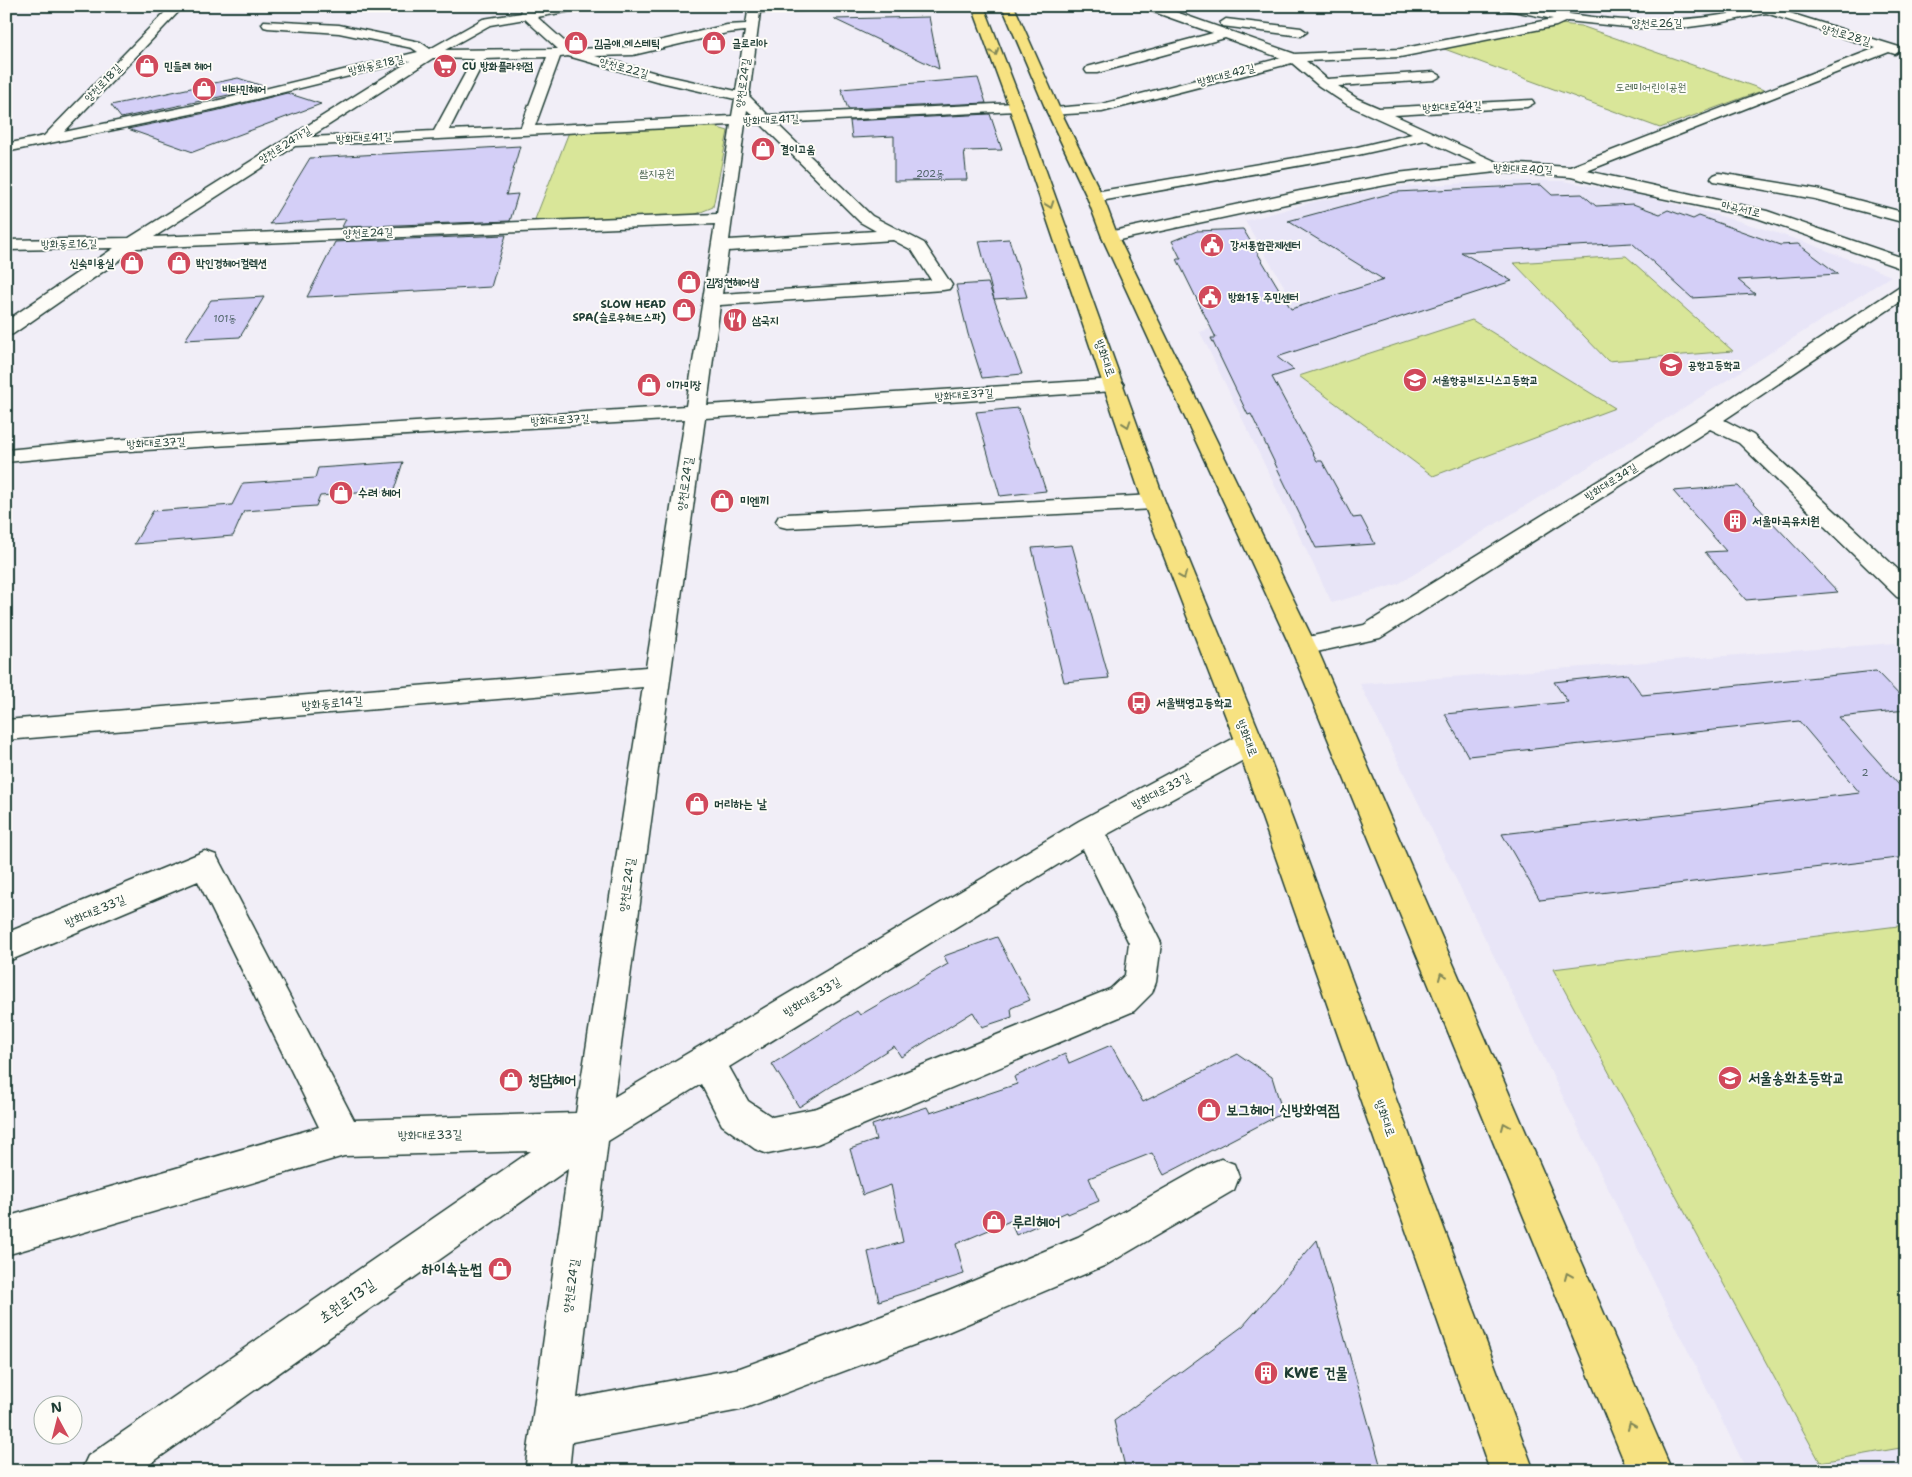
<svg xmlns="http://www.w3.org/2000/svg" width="1912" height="1477" font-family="'Shantell Sans','Poor Story',sans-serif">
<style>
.built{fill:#e8e5f7}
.green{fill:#d9e699;stroke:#7c9266}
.building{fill:#d4cff7;stroke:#1f3d34}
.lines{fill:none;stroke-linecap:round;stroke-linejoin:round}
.minor-casing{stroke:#1f3d34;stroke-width:3}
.major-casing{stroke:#1f3d34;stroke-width:3}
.minor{fill:#fdfcf7;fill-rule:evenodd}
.major{fill:#f7e281;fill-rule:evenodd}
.oneway{stroke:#808757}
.labels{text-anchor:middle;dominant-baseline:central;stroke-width:4;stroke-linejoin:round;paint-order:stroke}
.number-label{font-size:10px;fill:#4c6265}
.far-street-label{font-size:11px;fill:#1f3d34;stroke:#fdfcf7}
.far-poi-label{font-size:11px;font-weight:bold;fill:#1f3d34;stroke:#fdfcf7;text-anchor:start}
.far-park-label{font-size:11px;fill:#445f48;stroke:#fdfcf7}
.street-label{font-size:12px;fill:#1f3d34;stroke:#fdfcf7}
.poi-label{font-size:12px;font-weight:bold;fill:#1f3d34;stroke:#fdfcf7;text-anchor:start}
.near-poi-label{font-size:15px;font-weight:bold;fill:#1f3d34;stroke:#fdfcf7;text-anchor:start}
.near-street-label{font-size:15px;fill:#1f3d34;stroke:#fdfcf7}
</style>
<rect width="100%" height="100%" fill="#f1eef7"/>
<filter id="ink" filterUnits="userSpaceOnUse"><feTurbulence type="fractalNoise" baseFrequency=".02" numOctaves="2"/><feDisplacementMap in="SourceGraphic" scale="10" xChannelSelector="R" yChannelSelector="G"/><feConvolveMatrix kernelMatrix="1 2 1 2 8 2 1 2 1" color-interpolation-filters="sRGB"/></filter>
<g filter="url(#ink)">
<!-- built -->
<path class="built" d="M1504,181H1563L1645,196L1735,220L1808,243L1891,276L1650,429L1398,584L1332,603L1200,332L1293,301L1245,221L1317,201L1398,187Z
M1895,643L1906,654V1471H1747L1360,684Z"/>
<!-- green -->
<path class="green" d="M1560,24L1581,26L1764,90L1660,128L1439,47Z
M708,125L728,131L713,207L689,217L534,222L569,132Z
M1626,256L1733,351L1608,361L1514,263Z
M1472,320L1615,408L1433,476L1299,376Z
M1906,925V1447L1820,1462L1553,969Z"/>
<!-- building -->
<path class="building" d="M929,17L939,69L834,19Z
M238,78L266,87L121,118L111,105Z
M978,78L986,103L848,109L841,89Z
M287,93L321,104L193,152L128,129L215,111Z
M990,114L1002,150L964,151L967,180L894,181V136L852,138L850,121Z
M520,146L506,195L518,194L510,221L342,227L346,219L270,224L310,158Z
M1541,185L1552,195L1582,194L1596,206L1633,204L1660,214L1668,210L1693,219L1699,216L1780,245L1798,244L1838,274L1738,280L1755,294L1692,298L1632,243L1461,252L1512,281L1277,357L1294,370L1272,377L1317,461H1322L1353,518L1361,517L1375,544L1316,548L1251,414L1248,415L1211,338H1216L1177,259H1181L1172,241L1197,231L1243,229L1291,309L1384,280L1288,221L1396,192Z
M506,235L491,287L307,297L335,242Z
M1009,239L1027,297L994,299L1022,374L982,378L968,334L956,285L988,283L994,299L979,241Z
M264,297L240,337L185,340L211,300Z
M1018,408L1046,491L1000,496L976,412Z
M403,462L394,490L320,496L316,506L244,511L233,536L134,544L153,511L232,505L243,483L315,478L318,468Z
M1738,486L1838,592L1746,600L1705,552L1726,551L1673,491Z
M1072,545L1109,678L1064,682L1032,548Z
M1876,671L1906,702V710L1839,717L1906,793V857L1540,900L1502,834L1860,793L1799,721L1468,756L1445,714L1568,702L1554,682L1627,674L1642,695Z
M997,937L1030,1000L1011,1008L1012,1017L982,1027L973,1012L901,1057L894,1046L799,1107L772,1064L857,1011L860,1015L948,964L944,956Z
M1111,1045L1143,1102L1238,1054L1272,1077L1283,1113L1164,1175L1152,1153L1089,1178L1099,1201L1068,1214L1067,1212L1016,1235L1010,1221L956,1244L964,1274L879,1301L868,1252L903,1242L891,1185L863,1195L850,1149L876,1140L872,1125L927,1107L930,1113L1017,1084L1014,1077L1065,1054L1069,1063Z
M1317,1240L1382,1471H1126L1114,1421L1243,1326Z"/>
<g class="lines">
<!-- minor casing -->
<g class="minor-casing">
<path id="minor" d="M171,6H184L64,132L215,101L418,52L412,48L339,33L268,28L264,27L262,24L264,21L339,25L420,42L430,49L483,19L521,13L520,6H532L533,11L560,6H589L583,9L537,17L573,49L633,47L727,25L746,24L749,6H862L856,9L760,12L749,96L768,115L1016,103L1023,107L1016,111L776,123L872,216L924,243L952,285L949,289L943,290L720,305L707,405L1114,379L1121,381L1124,385L1121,389L1114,391L705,418L614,1097L1079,821L1240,735L1250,732L1260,735L1264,743L1260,751L1106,835L1161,943L1156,982L1152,993L1134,1011L817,1144L768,1154L755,1149L722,1125L701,1084L608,1141L577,1398L740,1368L942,1294L1078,1237L1208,1164L1221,1159L1234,1164L1239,1177L1234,1190L1106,1265L943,1334L740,1410L572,1442L569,1471H525L568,1169L140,1471H81L88,1456L531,1151L344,1156L6,1255V1217L319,1127L198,881L6,962V933L205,851L216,855L354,1120L576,1113L643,687L6,740V720L646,667L685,419L111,452L6,462V450L111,440L686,406L715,224L137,248L13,334L6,336V321L114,248L6,250V240L129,238L410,61L215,109L6,152V144L44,136ZM525,19L558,49L445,50L490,25ZM745,31L736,91L663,75L595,56L633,55L727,33ZM568,56L656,81L735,99L732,116L535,126L560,57ZM547,57L521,127L449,130L485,59ZM433,58L473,59L434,131L310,137ZM747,110L753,115L746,116ZM745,124H761L860,222L876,231L729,240ZM731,125L717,214L154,237L295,146ZM893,240L912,250L931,280L722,294L728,251ZM1083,849L1129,943L1125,975L1110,989L817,1108L772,1117L748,1101L729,1067Z
M1141,6H1159L1295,54L1400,49L1553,19L1503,9L1497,6C1529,6 1560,13 1592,17C1647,24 1700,21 1754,9V6H1788L1780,10L1899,47L1901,50L1895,54L1889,52L1587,171L1767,211L1906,259V270L1757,218L1613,188L1571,177L1496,172L1397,183L1300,201L1110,242L1104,241L1102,237L1104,233L1300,191L1397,173L1478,164L1425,140L1353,156L1095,202L1089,200L1087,197L1089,194L1095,192L1353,148L1412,134L1348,105L1319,86L1292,63L1102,112L1049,115L1047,112L1054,108L1102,104L1281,58L1225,38L1097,73H1087L1085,70L1087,67L1213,33L1143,8ZM1766,13L1876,48L1570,167L1499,163L1394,115L1527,107L1534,103L1532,100L1379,108L1358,99L1338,86L1434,80L1441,76L1434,72L1327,79L1306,61L1400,57L1556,26L1567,21L1636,28H1681L1719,23Z
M1226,19L1301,28L1307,32L1301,36L1222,26L1220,23Z
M1719,173L1816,189L1906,213V223L1815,199L1714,181L1711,178L1714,175Z
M1906,285V298L1724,420L1753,435L1906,577V599L1897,597L1739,443L1710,429L1380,638L1303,655L1294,652L1290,646L1294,640L1364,625L1702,417L1900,286Z
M1154,495L1162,497L1165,502L1162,507L1154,509L787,528L779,526L776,521L779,516L787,514Z"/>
</g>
<!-- major casing -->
<g class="major-casing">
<path id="major" d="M972,6H984L1023,107L1165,502L1264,743L1534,1471H1490L1236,743L1143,502L1009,107Z
M1002,6H1014L1061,112L1103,197L1118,237L1316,646L1672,1471H1628L1290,646L1102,237L1087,197L1047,112Z"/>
</g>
<!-- minor -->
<use href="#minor" class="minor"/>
<!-- major -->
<use href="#major" class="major"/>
</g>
<!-- one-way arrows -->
<defs><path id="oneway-chevron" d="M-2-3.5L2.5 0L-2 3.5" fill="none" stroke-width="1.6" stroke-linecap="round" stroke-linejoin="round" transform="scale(1.25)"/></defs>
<g class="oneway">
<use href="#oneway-chevron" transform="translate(995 52) rotate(69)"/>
<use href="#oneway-chevron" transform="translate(1050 205) rotate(70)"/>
<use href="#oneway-chevron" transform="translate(1127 424) rotate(71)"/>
<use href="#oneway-chevron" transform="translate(1183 576) rotate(68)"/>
<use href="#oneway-chevron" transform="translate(1442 976) rotate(-113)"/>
<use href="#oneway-chevron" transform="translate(1505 1126) rotate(-113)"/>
<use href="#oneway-chevron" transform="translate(1568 1276) rotate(-113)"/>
<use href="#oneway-chevron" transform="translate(1631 1426) rotate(-113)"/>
</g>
</g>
<!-- icons -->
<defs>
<g id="shop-disc" transform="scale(1.25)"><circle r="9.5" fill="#d1495b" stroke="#fdfcf7"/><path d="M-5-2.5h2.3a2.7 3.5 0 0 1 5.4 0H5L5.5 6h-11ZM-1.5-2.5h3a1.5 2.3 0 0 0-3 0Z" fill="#fff"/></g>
<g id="supermarket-disc" transform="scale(1.25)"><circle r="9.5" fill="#d1495b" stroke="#fdfcf7"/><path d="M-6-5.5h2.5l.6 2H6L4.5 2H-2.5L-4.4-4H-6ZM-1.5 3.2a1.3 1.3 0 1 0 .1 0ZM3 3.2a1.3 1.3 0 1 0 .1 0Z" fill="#fff"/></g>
<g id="civic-disc" transform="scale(1.25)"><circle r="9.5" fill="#d1495b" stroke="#fdfcf7"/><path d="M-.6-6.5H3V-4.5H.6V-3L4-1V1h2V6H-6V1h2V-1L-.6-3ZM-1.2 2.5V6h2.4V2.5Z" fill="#fff"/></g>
<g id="restaurant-disc" transform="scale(1.25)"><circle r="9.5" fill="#d1495b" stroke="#fdfcf7"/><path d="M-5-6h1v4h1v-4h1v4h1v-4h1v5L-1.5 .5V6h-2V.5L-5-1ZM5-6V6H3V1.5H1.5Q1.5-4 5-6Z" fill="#fff"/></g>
<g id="school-disc" transform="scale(1.25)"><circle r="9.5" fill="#d1495b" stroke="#fdfcf7"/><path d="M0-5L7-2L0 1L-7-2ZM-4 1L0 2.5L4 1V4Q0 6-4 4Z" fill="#fff"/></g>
<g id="building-disc" transform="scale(1.25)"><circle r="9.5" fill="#d1495b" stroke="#fdfcf7"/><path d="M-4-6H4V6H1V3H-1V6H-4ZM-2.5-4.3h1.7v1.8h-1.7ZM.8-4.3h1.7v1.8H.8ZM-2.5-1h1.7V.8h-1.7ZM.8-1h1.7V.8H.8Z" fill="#fff"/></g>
<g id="bus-disc" transform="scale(1.25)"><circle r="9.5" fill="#d1495b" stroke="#fdfcf7"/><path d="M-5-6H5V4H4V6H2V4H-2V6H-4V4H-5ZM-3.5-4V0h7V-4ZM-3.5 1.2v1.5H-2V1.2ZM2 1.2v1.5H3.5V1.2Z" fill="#fff"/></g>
</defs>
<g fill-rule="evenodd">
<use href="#shop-disc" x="576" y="43"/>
<use href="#shop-disc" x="714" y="43"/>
<use href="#shop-disc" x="147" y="66"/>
<use href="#supermarket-disc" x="445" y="66"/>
<use href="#shop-disc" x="204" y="89"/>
<use href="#shop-disc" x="763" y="149"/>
<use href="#civic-disc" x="1212" y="245"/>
<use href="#shop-disc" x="132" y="263"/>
<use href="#shop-disc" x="179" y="263"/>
<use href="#shop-disc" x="689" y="282"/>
<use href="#civic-disc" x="1210" y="297"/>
<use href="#shop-disc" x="684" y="310"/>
<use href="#restaurant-disc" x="735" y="320"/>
<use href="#school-disc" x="1671" y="365"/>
<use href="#school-disc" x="1415" y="380"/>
<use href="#shop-disc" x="649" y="385"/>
<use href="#shop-disc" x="341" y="493"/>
<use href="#shop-disc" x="722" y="501"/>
<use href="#building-disc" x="1735" y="521"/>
<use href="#bus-disc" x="1139" y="703"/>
<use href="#shop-disc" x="697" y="804"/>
<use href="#school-disc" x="1730" y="1078"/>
<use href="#shop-disc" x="511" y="1080"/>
<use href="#shop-disc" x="1209" y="1110"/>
<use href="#shop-disc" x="994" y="1222"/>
<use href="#shop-disc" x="500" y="1269"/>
<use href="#building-disc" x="1266" y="1373"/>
</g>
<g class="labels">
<!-- number labels -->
<g class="number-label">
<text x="930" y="173">202동</text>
<text x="225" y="318">101동</text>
<text x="1865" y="772">2</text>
</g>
<!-- far-street labels -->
<g class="far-street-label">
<text x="1657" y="23">양천로26길</text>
<text transform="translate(1846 35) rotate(16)">양천로28길</text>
<text transform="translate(376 65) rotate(-13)">방화동로18길</text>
<text transform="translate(624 68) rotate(15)">양천로22길</text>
<text transform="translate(1226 75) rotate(-15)">방화대로42길</text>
<text transform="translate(103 83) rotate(-46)">양천로18길</text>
<text transform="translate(743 83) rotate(-82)">양천로24길</text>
<text transform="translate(1452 107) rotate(-3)">방화대로44길</text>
<text transform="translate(771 120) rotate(-3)">방화대로41길</text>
<text transform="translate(364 138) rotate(-3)">방화대로41길</text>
<text transform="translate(285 145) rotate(-32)">양천로24가길</text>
<text transform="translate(1523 169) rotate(2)">방화대로40길</text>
<text transform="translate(1741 209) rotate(13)">마곡서1로</text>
<text transform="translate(368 233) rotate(-2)">양천로24길</text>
<text transform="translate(69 244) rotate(-1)">방화동로16길</text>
<text transform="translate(964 395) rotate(-4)">방화대로37길</text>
<text transform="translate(560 420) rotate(-3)">방화대로37길</text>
<text transform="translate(156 443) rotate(-3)">방화대로37길</text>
<text transform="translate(1611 482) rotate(-32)">방화대로34길</text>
</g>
<!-- far-poi labels -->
<g class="far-poi-label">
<text x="594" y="43">김금애 에스테틱</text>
<text x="732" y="43">글로리아</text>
<text x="164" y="66">민들레 헤어</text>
<text x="462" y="66">CU 방화플라워점</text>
<text x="222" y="89">비타민헤어</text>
<text x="780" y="149">결이고움</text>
<text x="1230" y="245">강서통합관제센터</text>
<text x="114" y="263" text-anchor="end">신숙미용실</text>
<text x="196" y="263">박인경헤어컬렉션</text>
<text x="706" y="282">김정현헤어샵</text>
<text x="1228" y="297">방화1동 주민센터</text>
<text x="666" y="304" text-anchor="end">SLOW HEAD<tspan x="666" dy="13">SPA(슬로우헤드스파)</tspan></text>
<text x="752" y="320">삼국지</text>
<text x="1688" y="365">공항고등학교</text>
<text x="1432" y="380">서울항공비즈니스고등학교</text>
<text x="666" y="385">이가미장</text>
</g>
<!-- far-park labels -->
<g class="far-park-label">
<text x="1651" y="87">도레미어린이공원</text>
<text x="657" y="173">쌈지공원</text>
</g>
<!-- street labels -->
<g class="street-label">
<text transform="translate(1105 358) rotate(70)">방화대로</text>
<text transform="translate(685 484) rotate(-82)">양천로24길</text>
<text transform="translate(332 703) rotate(-5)">방화동로14길</text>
<text transform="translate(1247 738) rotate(69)">방화대로</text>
<text transform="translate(1161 791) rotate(-28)">방화대로33길</text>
<text transform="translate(627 885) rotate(-82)">양천로24길</text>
<text transform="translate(95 911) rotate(-23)">방화대로33길</text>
<text transform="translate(812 997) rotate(-31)">방화대로33길</text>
<text transform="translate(1385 1118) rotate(70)">방화대로</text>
<text transform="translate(430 1135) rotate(-1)">방화대로33길</text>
<text transform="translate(571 1286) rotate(-82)">양천로24길</text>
</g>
<!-- poi labels -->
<g class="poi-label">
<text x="358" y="493">수려 헤어</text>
<text x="740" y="501">미엔끼</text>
<text x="1752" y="521">서울마곡유치원</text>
<text x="1156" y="703">서울백영고등학교</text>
<text x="714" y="804">머리하는 날</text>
</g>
<!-- near-poi labels -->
<g class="near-poi-label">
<text x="1748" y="1078">서울송화초등학교</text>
<text x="528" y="1080">청담헤어</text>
<text x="1226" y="1110">보그헤어 신방화역점</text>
<text x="1012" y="1222">루리헤어</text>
<text x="482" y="1269" text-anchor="end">하이속눈썹</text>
<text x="1284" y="1373">KWE 건물</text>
</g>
<!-- near-street labels -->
<g class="near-street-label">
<text transform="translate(347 1301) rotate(-35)">초원로13길</text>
</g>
</g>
<!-- margin -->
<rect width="1912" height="1477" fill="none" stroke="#fdfcf7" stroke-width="25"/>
<rect x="12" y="12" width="1887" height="1452" fill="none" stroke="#1f3d34" stroke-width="2" filter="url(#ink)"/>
<!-- north arrow -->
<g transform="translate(58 1420) rotate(353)"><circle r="24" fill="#fdfcf7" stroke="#a4b0a9"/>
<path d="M0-4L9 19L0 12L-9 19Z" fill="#d1495b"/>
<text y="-8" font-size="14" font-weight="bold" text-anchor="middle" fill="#1f3d34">N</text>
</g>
</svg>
